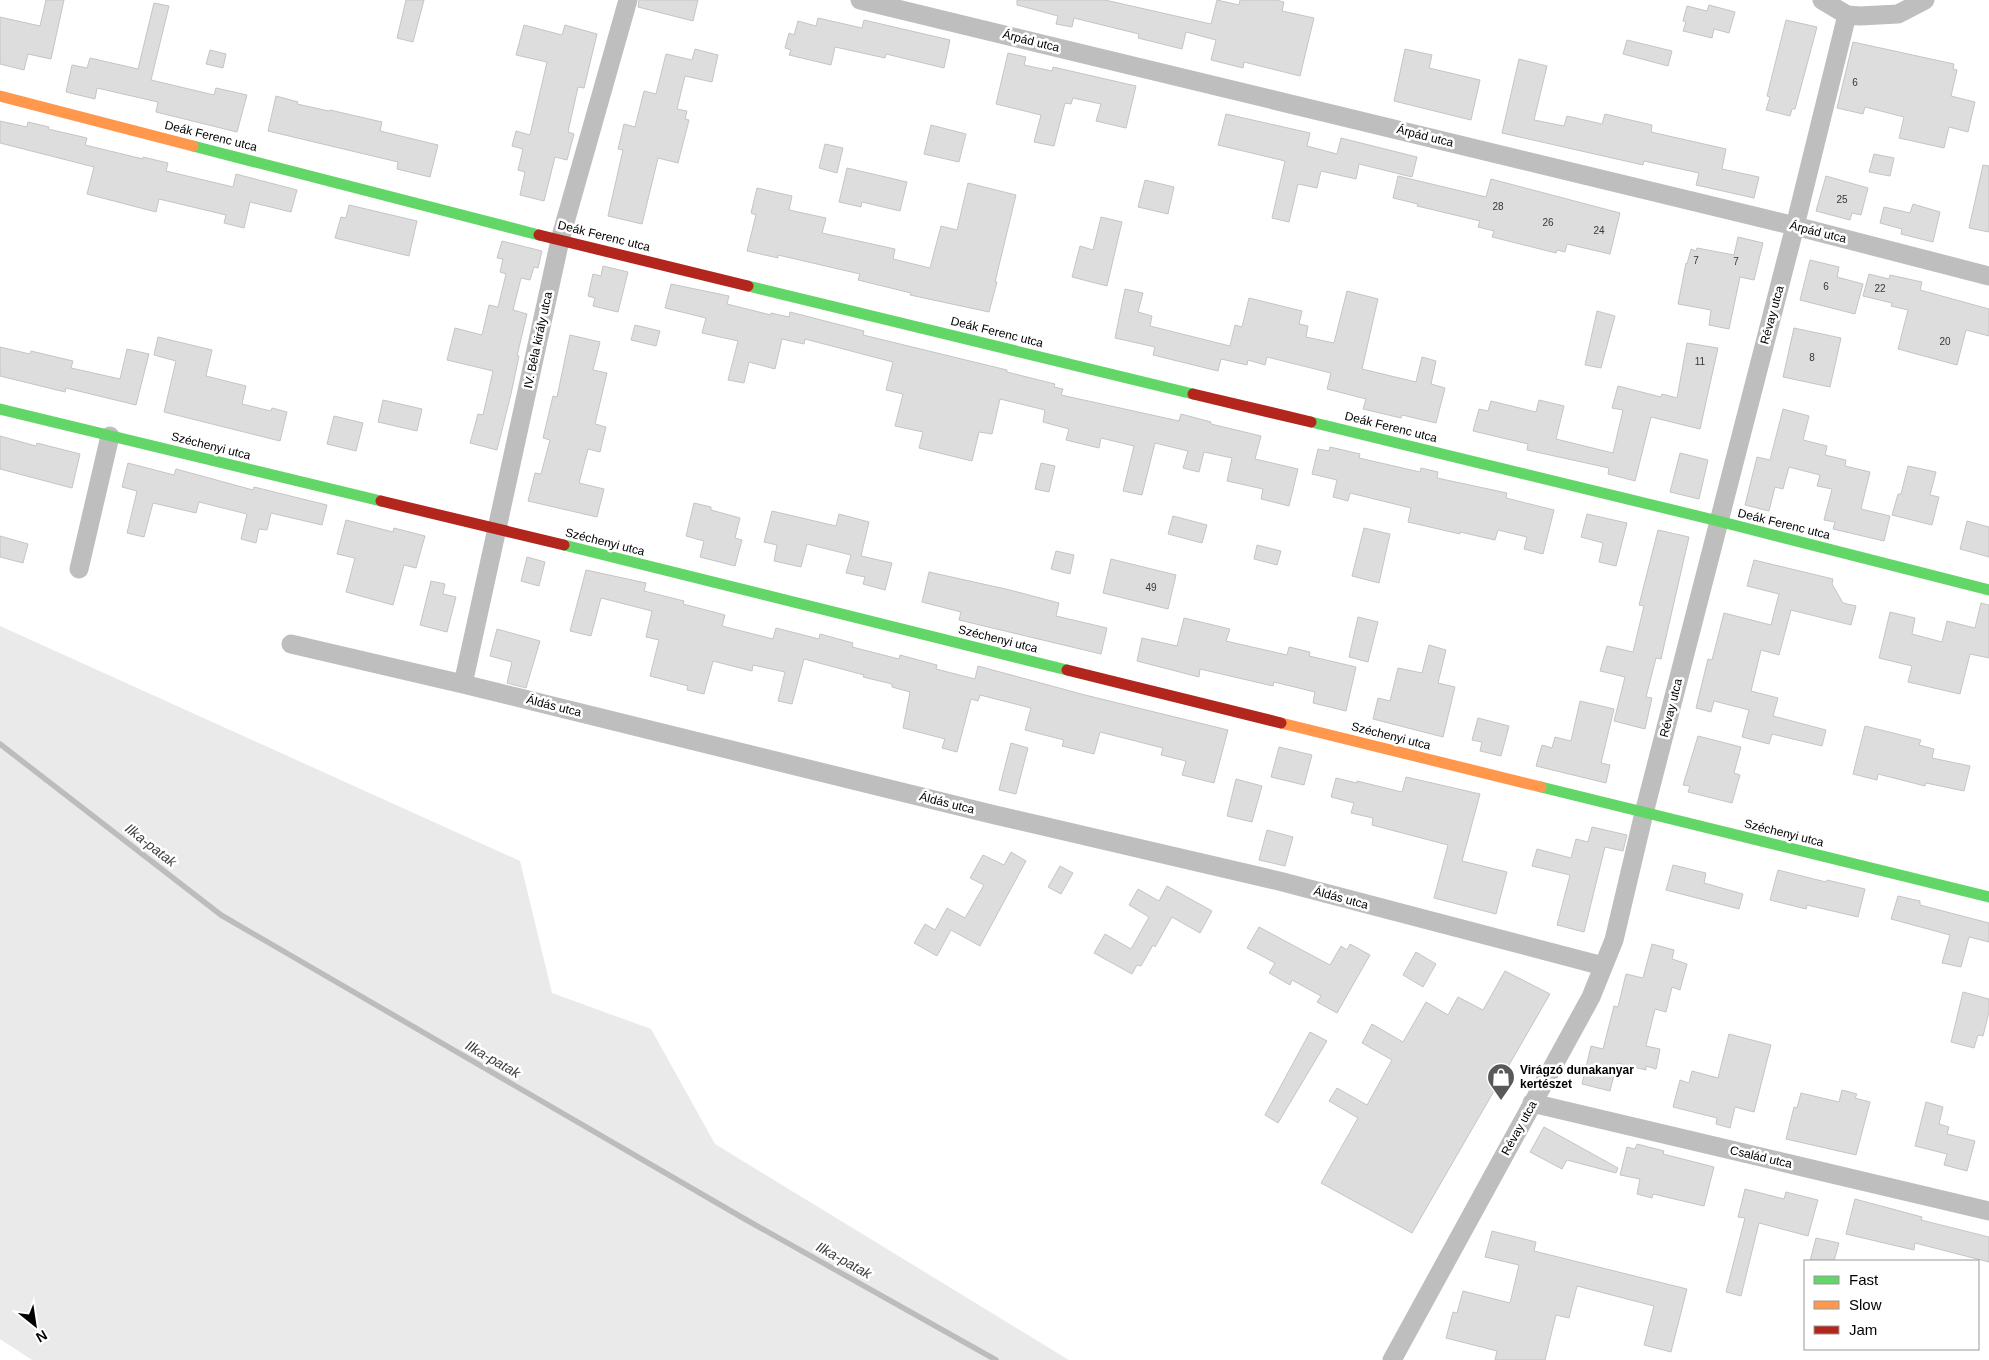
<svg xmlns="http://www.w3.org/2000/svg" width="1989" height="1360" font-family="Arial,sans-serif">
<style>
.green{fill:#eaeaea}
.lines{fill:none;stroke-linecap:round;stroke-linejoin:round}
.stream{stroke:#bcbcbc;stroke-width:5.5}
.building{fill:#ddd;stroke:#c5c5c5}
.street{stroke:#bebebe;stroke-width:19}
.fast{stroke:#63d668;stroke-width:11}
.slow{stroke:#ff974d;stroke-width:11}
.jam{stroke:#b3261e;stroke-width:11}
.labels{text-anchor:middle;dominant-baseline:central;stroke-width:5;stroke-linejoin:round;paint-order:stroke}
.number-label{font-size:10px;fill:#373737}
.street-label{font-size:12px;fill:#000;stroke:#fff}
.poi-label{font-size:12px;font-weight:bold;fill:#000;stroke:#fff;text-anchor:start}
.water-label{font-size:14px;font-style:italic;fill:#414141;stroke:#fff}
</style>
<rect width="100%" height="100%" fill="#fff"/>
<!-- green -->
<path class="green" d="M0,626L520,861L552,993L651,1029L715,1144L1069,1360H32L0,1339Z"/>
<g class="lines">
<!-- stream -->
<path class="stream" d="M0,744L221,915L743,1218L996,1360"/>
</g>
<!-- building -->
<path class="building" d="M46,0H64L51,59L28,54L24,70L0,64V17L40,26Z
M406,0H424L413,42L397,38Z
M639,0H698L693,21L638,7Z
M1017,0H1105L1211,24L1217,0L1239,5L1240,0H1276L1284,2L1282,11L1314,18L1300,76L1244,62L1243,68L1211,60L1216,40L1186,32L1182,49L1138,38L1139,34L1074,18L1072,27L1056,24L1058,16L1017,5Z
M154,3L169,6L151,80L214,95L216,88L247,95L237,132L156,112L158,102L97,88L95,99L66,92L72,65L87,68L90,58L138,69Z
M1709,5L1735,12L1729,33L1714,29L1712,38L1683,31L1686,22L1683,21L1687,6L1707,11Z
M818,18L862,28L864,20L950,40L944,68L886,54L885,58L835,47L831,65L789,55L791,50L785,48L789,33L794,35L798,21L816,26Z
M1786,20L1817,27L1795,109H1792L1790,116L1766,110L1770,97L1767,96Z
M524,25L562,35L565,25L597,34L584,88L578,87L568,132L574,134L567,160L555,157L544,201L520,195L525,172L518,170L523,149L512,146L516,131L530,135L547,62L516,55Z
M1627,40L1672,51L1668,66L1623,54Z
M1853,42L1954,64L1953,69L1957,70L1951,96L1975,102L1968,132L1949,127L1944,148L1899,138L1904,117L1865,107L1863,114L1837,108Z
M695,49L718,55L712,82L685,76L677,109L687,111L685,119L689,120L678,163L658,158L642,224L608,216L623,150L618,149L624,124L635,127L644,91L656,94L666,54L692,60Z
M1405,49L1432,55L1429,68L1480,80L1471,120L1394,101Z
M210,50L226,54L223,68L206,64Z
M1008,53L1026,57L1024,65L1052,71L1053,67L1136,86L1126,128L1096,121L1101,104L1073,98L1071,104L1065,103L1054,146L1034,142L1041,115L996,104Z
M1519,59L1547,66L1534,120L1564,126L1567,116L1602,124L1605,114L1652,125L1651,132L1726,149L1722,169L1759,177L1754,198L1696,185L1699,173L1644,161L1643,165L1502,133Z
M276,96L298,102L297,104L329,111L330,110L382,122L380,131L438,145L430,177L397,169L398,162L268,131Z
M1226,114L1310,133L1307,146L1337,154L1341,138L1417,157L1412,177L1359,164L1356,179L1321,171L1317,188L1298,184L1289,222L1272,218L1285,161L1218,145Z
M0,121L27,127L28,122L49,127L48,129L87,138L85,145L143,159V157L168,163L166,171L233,187L236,174L297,190L291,212L250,202L244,228L224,223L226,215L159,199L156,212L87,194L94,167L0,143Z
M931,125L966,134L959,162L924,154Z
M825,144L843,148L837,173L819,168Z
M1874,154L1894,158L1890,176L1869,172Z
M1983,165L1989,166V232L1969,228Z
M847,168L907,182L900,211L862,202L861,207L839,202Z
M1398,176L1486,197L1491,179L1620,213L1610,254L1567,244L1565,252L1557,250L1556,253L1492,237L1494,231L1478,227L1480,221L1417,206L1418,204L1393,198Z
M1826,176L1868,188L1861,215L1852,213L1850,220L1816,211Z
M1145,180L1174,187L1168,214L1138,207Z
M968,183L1016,195L995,282H997L989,312L910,295L911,293L858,280L860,274L778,255V258L747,251L756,215L751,213L757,188L792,196L789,210L826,218L822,233L895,249L893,259L930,268L941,226L957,230Z
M1913,204L1940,212L1933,242L1901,234L1902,229L1880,223L1884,207L1910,213Z
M349,205L417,221L409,256L335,238L341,217L346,218Z
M1101,217L1122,222L1107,286L1072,277L1080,246L1093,250Z
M1738,237L1763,243L1754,280L1740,277L1729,329L1709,325L1711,310L1678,304L1686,263L1687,264L1691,249L1696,251L1697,248L1734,255Z
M502,241L542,251L538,268L534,267L530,280L521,278L513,310L527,314L517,356H519L511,394L497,450L470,443L478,414L483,415L493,371L447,360L455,328L482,335L489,305L498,307L506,274L500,272L503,259L497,258Z
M1810,260L1839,267L1837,277L1863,284L1855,314L1800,300Z
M603,266L628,272L618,312L593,306L595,298L588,296L593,274L601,276Z
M1869,274L1889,279L1890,275L1922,282L1920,290L1989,309V336L1966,330L1957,365L1898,349L1908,310L1891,306L1892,303L1863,296Z
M671,284L729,296L727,304L771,315V313L789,317L790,312L864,331L863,335L1007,370V372L1055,384L1054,387L1063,389L1061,395L1179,421L1181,414L1211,422V424L1261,436L1255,459L1298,469L1289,506L1261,499L1263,489L1227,481L1232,458L1204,452L1199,472L1183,468L1188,451L1155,443L1142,495L1123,491L1134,446L1101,438L1099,448L1066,440L1069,429L1043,422L1045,410L1000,399L992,434L979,432L972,461L919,448L923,432L895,426L903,394L886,390L893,362L805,339L804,344L782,339L775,369L749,362L744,383L728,380L738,341L702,333L706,318L665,308Z
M1125,289L1143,293L1138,312L1152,316L1150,326L1230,346L1235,325L1242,327L1249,298L1302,311L1299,324L1308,326L1306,337L1334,343L1347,291L1378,299L1362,369L1416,382L1422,357L1436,361L1431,384L1445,388L1436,423L1402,415L1401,418L1363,409L1366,399L1327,389L1331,373L1267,357L1265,365L1248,360L1247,365L1221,359L1218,371L1153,355L1155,347L1115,338Z
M1597,311L1615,316L1601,368L1585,365Z
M635,325L660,331L656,346L631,340Z
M1794,328L1841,338L1830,387L1783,377Z
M570,335L600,342L593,370L607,373L595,424L606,427L600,452L588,449L579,483L604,489L597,517L528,501L535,473L541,474L550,440L543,438L553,396L557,397Z
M158,337L212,350L206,376L246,386L242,404L271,411L272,408L287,412L280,441L164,412L176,361L154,355Z
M1687,343L1718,348L1700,429L1651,417L1635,481L1608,474L1609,468L1527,450L1528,444L1473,431L1479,409L1488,411L1491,401L1536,412L1539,400L1564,406L1556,439L1613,453L1623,410L1612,408L1618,386L1661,397L1662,394L1677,398Z
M0,347L30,354L31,351L73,361L71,368L120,379L127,349L149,354L136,405L66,388L65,392L0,376Z
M383,400L422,409L417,431L378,422Z
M1783,409L1809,416L1803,440L1827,446L1825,455L1846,460L1845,466L1870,472L1861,509L1890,516L1884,541L1833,529L1835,522L1824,520L1832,489L1817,486L1820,475L1789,467L1783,489L1775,487L1769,511L1745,505L1757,457L1770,460Z
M334,416L363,423L356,451L327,444Z
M0,436L36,446L37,443L80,454L72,488L0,469Z
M1330,447L1360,454L1359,458L1420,472L1421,468L1438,472L1437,478L1507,493L1506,498L1554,510L1543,554L1524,549L1527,537L1498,530L1495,540L1460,532V534L1408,522L1411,508L1350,493L1348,501L1333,497L1337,480L1312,474L1318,449L1329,451Z
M1680,453L1708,460L1699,499L1670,492Z
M128,463L174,475L176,469L253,490L254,487L327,505L322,525L271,513L267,530L259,529L256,543L241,539L247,514L199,502L196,513L153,503L144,537L127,533L137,491L122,487Z
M1041,463L1055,466L1049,492L1035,489Z
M1908,466L1936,472L1930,495L1939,497L1932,525L1892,515L1898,494H1901Z
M694,503L711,507V510L740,518L735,538L742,540L735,566L700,557L704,541L686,536Z
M772,511L836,526L839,514L869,522L861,556L892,563L885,590L863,584L865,577L846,573L851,555L807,544L801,567L774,561L777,545L764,542Z
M1587,514L1627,523L1616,566L1599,562L1603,543L1581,537Z
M1173,516L1207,525L1202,543L1168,534Z
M346,520L393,532L394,528L425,536L416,568L404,565L393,605L346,592L355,558L337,554Z
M1967,521L1989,527V557L1960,549Z
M1364,528L1390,534L1379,583L1352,576Z
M1658,530L1689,537L1661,659L1656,658L1646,697L1652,698L1645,729L1614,721L1625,677L1600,671L1607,646L1633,652L1644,606L1639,605Z
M0,536L28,544L23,563L0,557Z
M1257,545L1281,551L1277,565L1254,559Z
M1056,551L1074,555L1070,574L1051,569Z
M527,557L545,562L539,586L521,581Z
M1111,559L1176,575L1168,609L1103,593Z
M1754,560L1833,579L1832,584L1843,603L1856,606L1851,625L1791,610L1779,655L1761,650L1751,691L1778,698L1773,716L1826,730L1822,746L1772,734L1769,744L1742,737L1749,710L1714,701L1711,712L1696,708L1708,659L1712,660L1724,613L1771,625L1779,594L1747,586Z
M586,570L646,583L644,591L684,601L683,604L725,615L722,626L773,639L776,628L819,639L820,634L853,643L852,647L899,659L900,655L937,665L936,669L975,679L978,666L1085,695L1228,730L1214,783L1182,775L1186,761L1161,755L1163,748L1100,732L1094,754L1062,746L1064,740L1025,730L1031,708L980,695L978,701L971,699L957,752L942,748L945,739L903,728L910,692L892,687V684L863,677L864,675L804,659L792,704L778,701L785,672L753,665L752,671L713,661L704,694L687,690L688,686L650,676L659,640L646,637L652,611L601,598L591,636L570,631Z
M929,572L1010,590L1059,603L1056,616L1107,628L1101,654L959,620L961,612L922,602Z
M431,581L445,584L443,594L456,597L447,632L420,625Z
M1981,603L1989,605V658L1970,654L1960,694L1908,682L1912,666L1879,658L1890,612L1915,618L1912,634L1942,642L1947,621L1975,628Z
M1358,617L1378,622L1368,662L1349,657Z
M1184,618L1230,629L1226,641L1287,655L1289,647L1310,652L1309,656L1356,667L1346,711L1313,703L1315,692L1274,682L1273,686L1200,669L1199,677L1137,661L1142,638L1177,646Z
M497,629L540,641L526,688L507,683L512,662L490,656Z
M1429,645L1446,650L1438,683L1455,687L1443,737L1373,719L1378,698L1390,701L1398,668L1422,673Z
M1580,701L1614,709L1601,763L1610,765L1606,783L1536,766L1542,745L1552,748L1555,737L1571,741Z
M1478,718L1509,726L1501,756L1480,751L1482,742L1472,740Z
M1865,726L1921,740L1919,745L1934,749L1932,758L1970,766L1964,791L1926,783L1925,786L1878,774L1877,780L1853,774Z
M1698,736L1741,747L1734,773L1740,775L1732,803L1688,792L1690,786L1683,785Z
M1011,743L1028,748L1016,794L999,790Z
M1279,747L1312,755L1304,785L1271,777Z
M1406,777L1480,794L1462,861L1507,872L1496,914L1434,898L1448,845L1372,825L1373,818L1351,813L1354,803L1331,797L1336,778L1357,783V781L1402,792Z
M1236,779L1262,786L1252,822L1227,816Z
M1592,827L1627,835L1623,851L1605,847L1584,932L1557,925L1570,875L1532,866L1537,849L1571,858L1576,839L1588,842Z
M1267,830L1293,837L1285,866L1259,860Z
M1011,852L1026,861L980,946L951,930L937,956L914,943L925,924L935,930L947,908L965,918L984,885L970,878L983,855L1004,865Z
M1673,865L1706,873L1704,883L1743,894L1739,909L1666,890Z
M1060,866L1073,873L1061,894L1048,887Z
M1778,870L1826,882L1827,880L1865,889L1858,917L1807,905L1806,909L1770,900Z
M1167,886L1212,911L1200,933L1172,917L1155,947L1153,945L1141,966L1137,965L1132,974L1094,953L1105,934L1131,949L1149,917L1129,905L1138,889L1159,901Z
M1898,896L1920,901V905L1989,923V942L1969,937L1961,967L1942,963L1950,935L1891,919Z
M1259,927L1330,965L1341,946L1347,950L1350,944L1370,955L1337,1013L1317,1002L1321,996L1292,980L1290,985L1269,973L1275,963L1247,948Z
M1652,944L1674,950L1672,959L1687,964L1680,990L1672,987L1666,1012L1655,1009L1646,1046L1660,1049L1656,1069L1646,1066V1070L1617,1063L1610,1091L1582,1084L1591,1046L1603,1049L1614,1006L1618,1007L1626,974L1643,978Z
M1416,952L1436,964L1423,987L1403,975Z
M1505,971L1550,994L1412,1233L1321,1183L1358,1118L1329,1101L1337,1088L1367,1105L1392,1060L1362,1043L1372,1024L1403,1042L1426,1002L1448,1015L1458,997L1483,1010Z
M1963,992L1989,999V1012L1983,1036L1978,1035L1974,1048L1951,1042Z
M1310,1032L1327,1041L1278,1123L1265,1115Z
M1729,1034L1771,1045L1754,1112L1735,1107L1730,1128L1716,1124L1717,1118L1673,1107L1680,1080L1689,1083L1692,1071L1718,1078Z
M1842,1090L1857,1094L1855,1098L1870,1102L1856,1155L1786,1139L1794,1107L1797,1108L1801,1093L1839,1102Z
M1926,1102L1943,1107L1939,1124L1949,1127L1947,1134L1975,1141L1967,1171L1944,1165L1947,1154L1915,1146Z
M1544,1127L1618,1168L1616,1173L1567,1160L1562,1169L1530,1152Z
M1637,1144L1664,1151L1663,1154L1714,1167L1704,1206L1653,1194L1652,1198L1637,1194L1640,1179L1620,1175L1627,1147L1635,1149Z
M1745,1189L1784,1199L1786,1192L1818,1200L1808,1236L1759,1223L1741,1296L1726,1292L1745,1218L1738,1217Z
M1855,1199L1922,1217L1921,1220L1989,1237V1262L1915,1243L1914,1250L1846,1234Z
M1492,1231L1536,1242L1534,1251L1687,1289L1671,1352L1644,1345L1654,1306L1577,1286L1569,1318L1556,1315L1545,1360H1495L1497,1351L1446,1338L1453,1312L1457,1313L1463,1291L1510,1303L1519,1265L1485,1257Z
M1816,1238L1839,1243L1834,1261H1810Z"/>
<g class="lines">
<!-- street -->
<path class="street" d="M860,0L1795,226L1989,276
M1822,0L1847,15L1860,16L1898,14L1925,0
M79,569L110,436
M291,644L463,684L991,814L1279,881L1603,966
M463,684L560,240L628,0
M1532,1103L1989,1211
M1392,1360L1591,997L1614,940L1644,813L1795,226L1847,15"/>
<!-- fast -->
<path class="fast" d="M193,146L539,235
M748,286L1193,394
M0,409L381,501
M1311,422L1718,521L1989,590
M564,545L1067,670
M1541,787L1989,897"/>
<!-- slow -->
<path class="slow" d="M0,96L193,146
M1281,723L1541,787"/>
<!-- jam -->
<path class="jam" d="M539,235L748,286
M1193,394L1311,422
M381,501L564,545
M1067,670L1281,723"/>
</g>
<!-- icons -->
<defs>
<g id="shop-pin" transform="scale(1.4375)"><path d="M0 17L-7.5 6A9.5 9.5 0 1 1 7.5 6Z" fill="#595959" stroke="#fff"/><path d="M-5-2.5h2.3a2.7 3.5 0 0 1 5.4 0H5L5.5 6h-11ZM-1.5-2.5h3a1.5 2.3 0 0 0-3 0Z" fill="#fff"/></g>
</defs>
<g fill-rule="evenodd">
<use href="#shop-pin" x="1501" y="1077"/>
</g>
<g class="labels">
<!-- number labels -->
<g class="number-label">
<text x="1855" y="82">6</text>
<text x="1842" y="199">25</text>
<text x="1498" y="206">28</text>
<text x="1548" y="222">26</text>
<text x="1599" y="230">24</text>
<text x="1696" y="260">7</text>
<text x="1736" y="261">7</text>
<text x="1826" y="286">6</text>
<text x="1880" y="288">22</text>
<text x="1945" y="341">20</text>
<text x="1812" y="357">8</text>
<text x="1700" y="361">11</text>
<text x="1151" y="587">49</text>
</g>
<!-- street labels -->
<g class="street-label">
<text transform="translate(1031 41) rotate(14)">Árpád utca</text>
<text transform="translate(211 136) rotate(14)">Deák Ferenc utca</text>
<text transform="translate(1425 136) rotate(14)">Árpád utca</text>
<text transform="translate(1818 232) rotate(14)">Árpád utca</text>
<text transform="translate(604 236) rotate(14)">Deák Ferenc utca</text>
<text transform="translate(1772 315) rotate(-75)">Révay utca</text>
<text transform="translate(997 332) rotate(14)">Deák Ferenc utca</text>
<text transform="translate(538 340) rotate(-78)">IV. Béla király utca</text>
<text transform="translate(1391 427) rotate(14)">Deák Ferenc utca</text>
<text transform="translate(211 446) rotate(14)">Széchenyi utca</text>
<text transform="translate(1784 524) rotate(14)">Deák Ferenc utca</text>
<text transform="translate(605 542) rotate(14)">Széchenyi utca</text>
<text transform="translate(998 639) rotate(14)">Széchenyi utca</text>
<text transform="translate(554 706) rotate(14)">Áldás utca</text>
<text transform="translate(1671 708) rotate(-76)">Révay utca</text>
<text transform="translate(1391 736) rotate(14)">Széchenyi utca</text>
<text transform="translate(947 803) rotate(14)">Áldás utca</text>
<text transform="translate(1784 833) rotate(14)">Széchenyi utca</text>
<text transform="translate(1341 898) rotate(15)">Áldás utca</text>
<text transform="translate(1519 1128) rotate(-61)">Révay utca</text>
<text transform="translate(1761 1157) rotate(13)">Család utca</text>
</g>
<!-- poi labels -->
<g class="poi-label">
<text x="1520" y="1070">Virágzó dunakanyar<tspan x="1520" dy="14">kertészet</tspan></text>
</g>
<!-- water labels -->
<g class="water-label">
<text transform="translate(151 845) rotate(38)">Ilka-patak</text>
<text transform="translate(493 1059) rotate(30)">Ilka-patak</text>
<text transform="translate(844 1260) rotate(29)">Ilka-patak</text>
</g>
</g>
<!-- legend -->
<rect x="1804" y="1260" width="175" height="90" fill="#ffffff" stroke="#999999"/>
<rect x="1814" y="1276" width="25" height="8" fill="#63d668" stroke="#999999"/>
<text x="1849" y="1285" font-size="15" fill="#000000">Fast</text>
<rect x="1814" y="1301" width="25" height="8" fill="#ff974d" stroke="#999999"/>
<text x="1849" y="1310" font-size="15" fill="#000000">Slow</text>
<rect x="1814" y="1326" width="25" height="8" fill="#b3261e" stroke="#999999"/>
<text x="1849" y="1335" font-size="15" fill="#000000">Jam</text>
<!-- north arrow -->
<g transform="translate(35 1325) rotate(150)" stroke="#ffffff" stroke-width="4" paint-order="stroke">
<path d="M0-4L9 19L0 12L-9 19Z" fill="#000000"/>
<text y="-8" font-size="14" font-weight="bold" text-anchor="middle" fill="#000000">N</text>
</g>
</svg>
